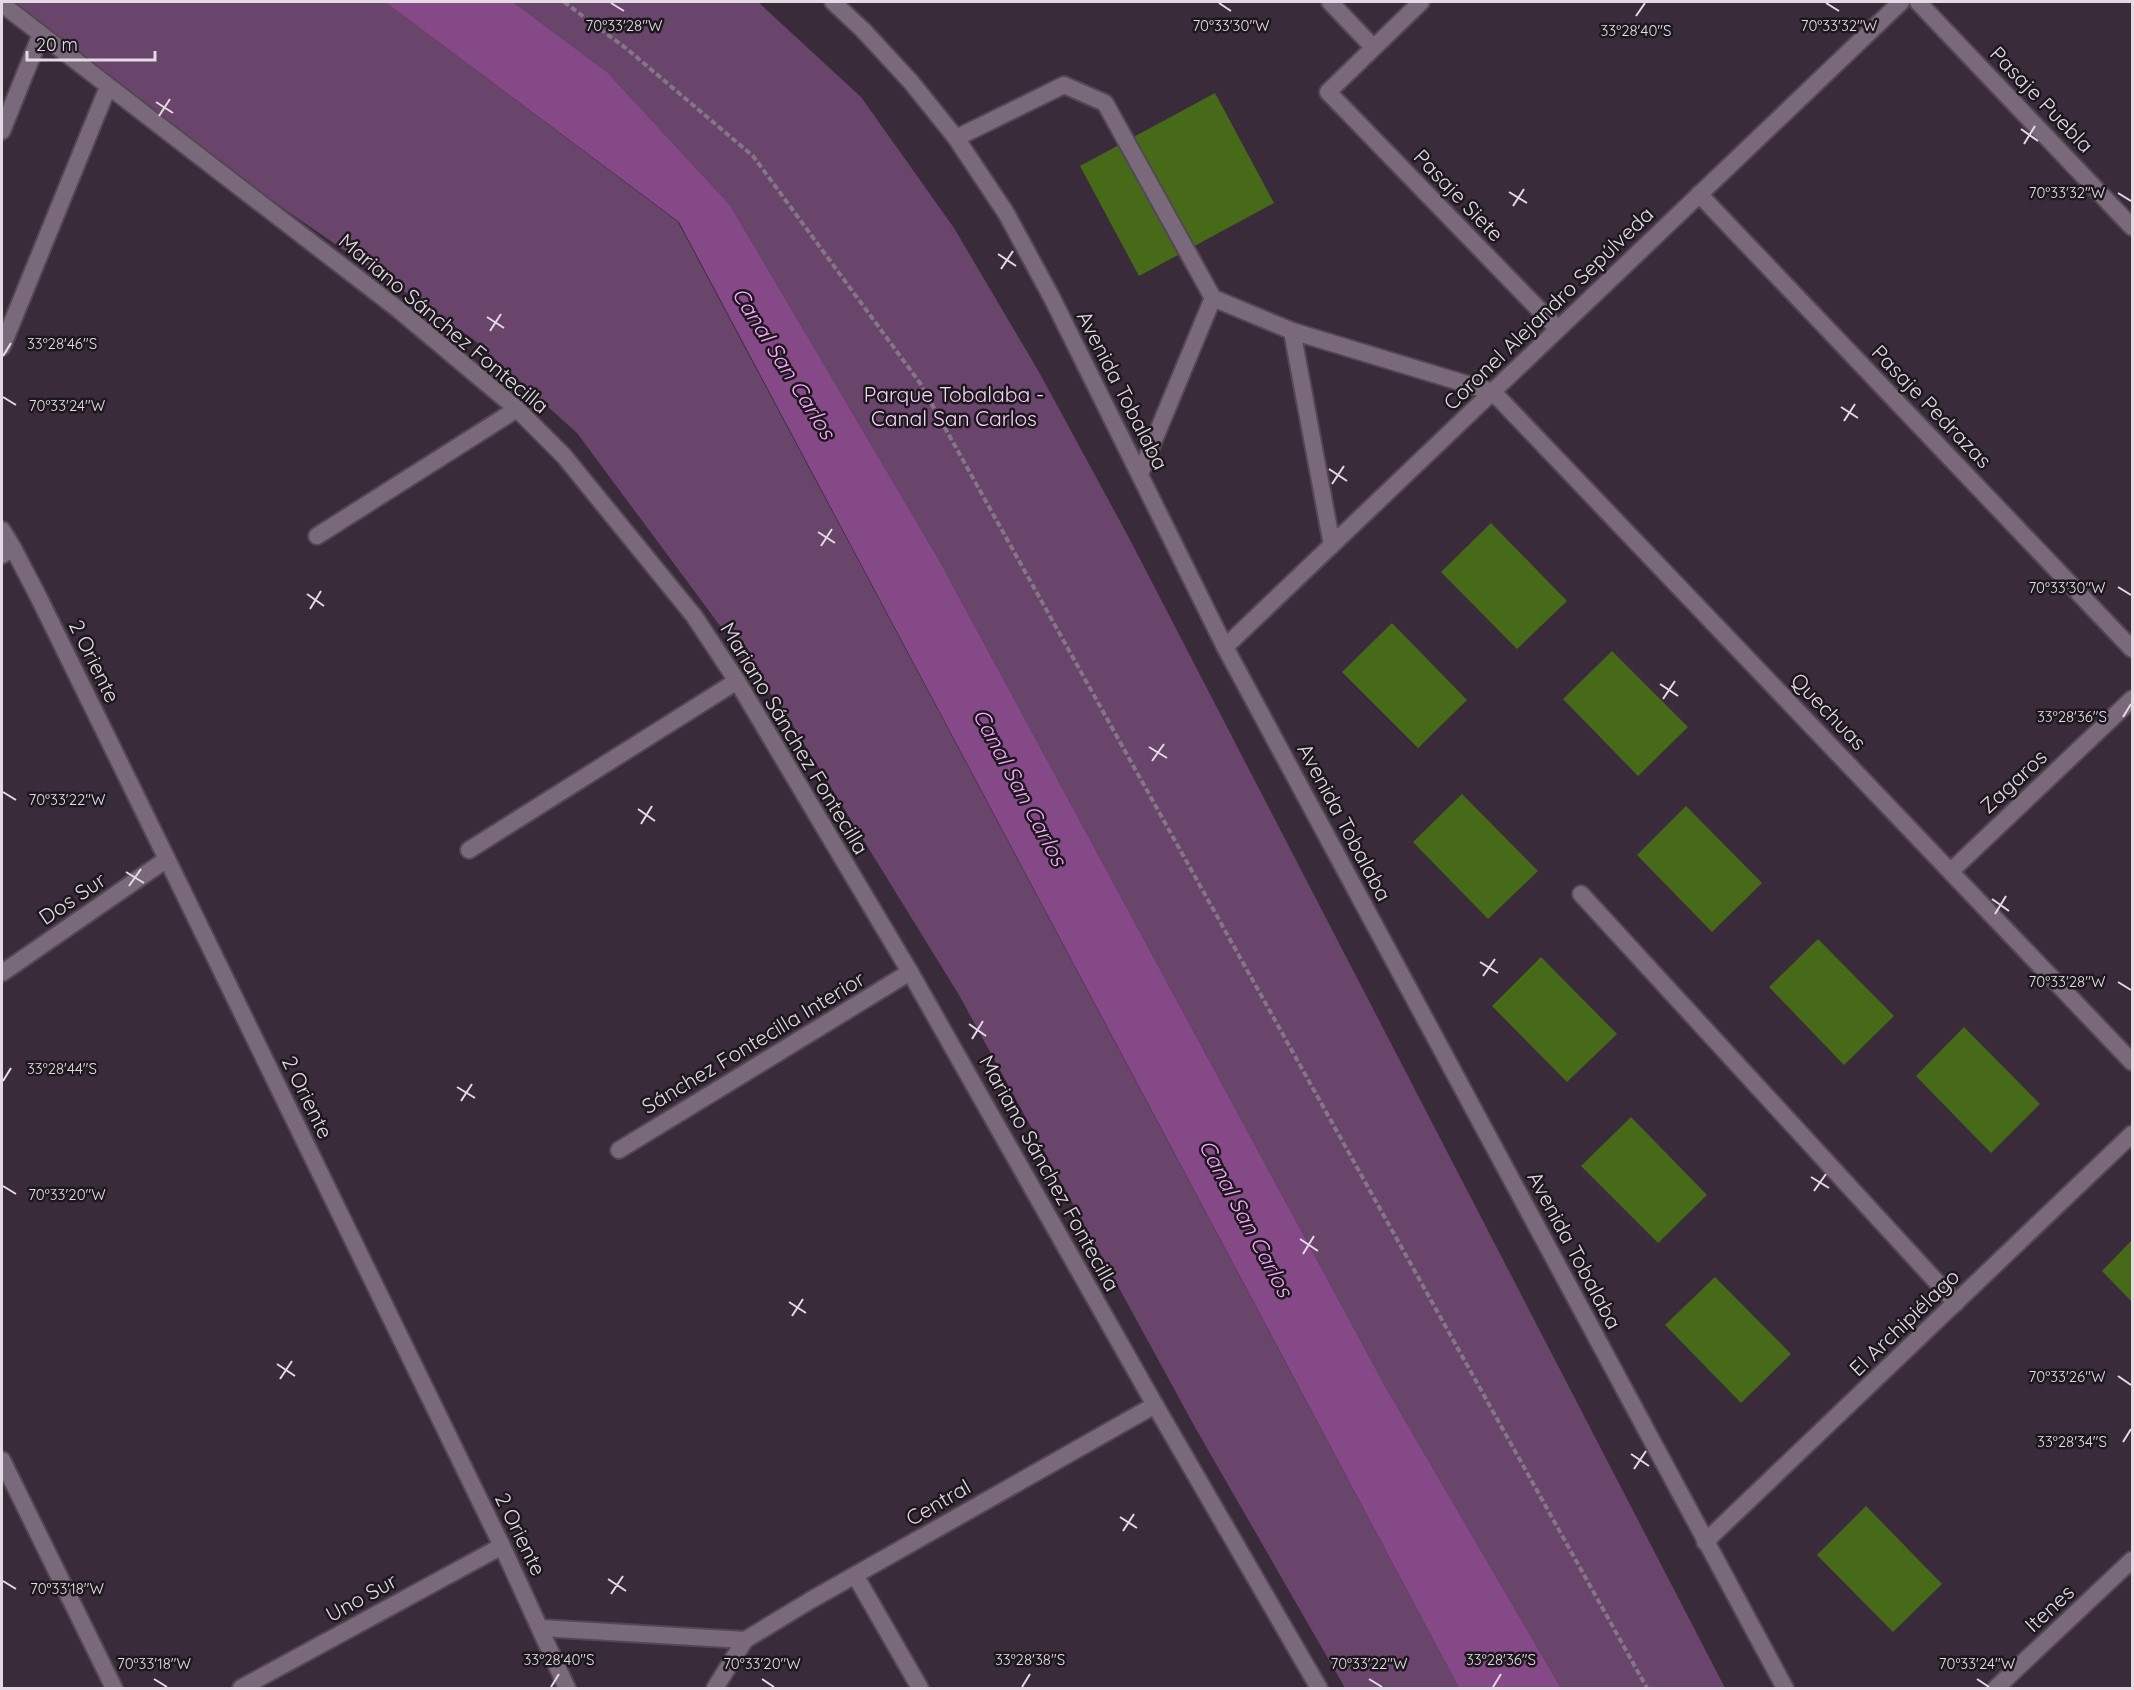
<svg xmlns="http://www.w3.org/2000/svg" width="2134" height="1690" font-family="Quicksand,sans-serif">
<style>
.green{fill:#69446b}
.water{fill:#854987}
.building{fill:#466a17}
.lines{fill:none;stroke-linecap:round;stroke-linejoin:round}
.service-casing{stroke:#544754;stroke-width:20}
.minor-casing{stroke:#544754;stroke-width:20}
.tertiary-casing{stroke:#544754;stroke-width:20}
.secondary-casing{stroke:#544754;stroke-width:20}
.path{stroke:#847785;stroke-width:4;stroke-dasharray:6 3;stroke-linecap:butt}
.service{stroke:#7a697a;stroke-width:16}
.minor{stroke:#7a697a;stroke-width:16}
.tertiary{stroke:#7a697a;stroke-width:16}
.secondary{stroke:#7a697a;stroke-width:16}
.ticks{fill:none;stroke:#e4dae4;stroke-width:2}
.labels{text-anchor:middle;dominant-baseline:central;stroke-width:5;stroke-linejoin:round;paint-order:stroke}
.street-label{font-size:21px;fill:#e4dae4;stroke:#1d171e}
.park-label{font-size:21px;fill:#f7d5f8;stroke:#1d171e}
.water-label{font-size:22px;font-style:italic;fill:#fba7fe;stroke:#1d171e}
.ticks-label{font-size:15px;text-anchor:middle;fill:#e4dae4;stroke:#1d171e;stroke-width:5;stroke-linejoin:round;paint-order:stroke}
</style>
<rect width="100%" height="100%" fill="#3a2b3b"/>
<!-- green -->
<path class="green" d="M10,2H385L678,222L1459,1688H1345L1196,1429L959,995L787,716L577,433L473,339L280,206L90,66Z
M513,2H758L861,97L954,228L1039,372L1128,536L1725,1688H1561L1385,1386L939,560L730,205L607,72Z"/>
<!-- water -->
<path class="water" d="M385,2H513L607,72L730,205L939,560L1385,1386L1561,1688H1459L679,222Z"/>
<!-- building -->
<path class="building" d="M1215,93L1274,203L1139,276L1080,166Z
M1491,523L1567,601L1517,649L1441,572Z
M1392,623L1467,700L1418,748L1342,672Z
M1612,651L1688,727L1638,776L1563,699Z
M1462,794L1538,871L1488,919L1413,842Z
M1686,806L1762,883L1712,932L1637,855Z
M1818,939L1894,1016L1844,1065L1769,987Z
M1541,957L1617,1034L1567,1082L1492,1006Z
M1964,1027L2040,1104L1991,1153L1916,1076Z
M1631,1117L1707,1195L1658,1243L1581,1166Z
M2132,1240V1302L2102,1271Z
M1715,1277L1791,1354L1741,1403L1665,1325Z
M1866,1506L1942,1584L1893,1632L1817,1555Z"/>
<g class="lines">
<!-- service casing -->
<g class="service-casing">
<path id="service" d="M956,138L1064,85L1105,103L1213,298L1292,331L1493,392
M1292,331L1332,545
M1140,474L1213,298
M1581,894L1956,1303
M1996,1688L2132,1560"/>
</g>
<!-- minor casing -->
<g class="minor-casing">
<path id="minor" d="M1330,2L1373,47
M1421,2L1328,92L1558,329
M1918,2L2132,227
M1699,194L2132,649
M1493,392L2132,1062
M2,530L13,548L39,598L167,859L502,1546L567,1688
M317,536L517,409
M469,850L737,681
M1951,871L2132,699
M2,973L167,859
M619,1150L910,972
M2,1460L114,1688
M1705,1542L2132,1134
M855,1575L920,1688
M541,1628L745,1640
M241,1688L502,1546
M715,1688L745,1640L811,1600L1155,1405"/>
</g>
<!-- tertiary casing -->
<g class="tertiary-casing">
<path id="tertiary" d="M2,4L399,310L517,409L564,456L694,616L737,681L910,972L1155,1405L1319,1688
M2,131L41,34
M2,347L108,87
M2,555L13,548
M1225,647L1901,2"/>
</g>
<!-- secondary casing -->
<g class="secondary-casing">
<path id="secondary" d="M833,2L863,30L911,82L956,138L1006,213L1052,298L1225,647L1785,1688"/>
</g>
<!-- path -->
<path class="path" d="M564,2L627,49L753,156L920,383L1647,1688"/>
<!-- service -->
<use href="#service" class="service"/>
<!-- minor -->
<use href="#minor" class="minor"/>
<!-- tertiary -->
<use href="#tertiary" class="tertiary"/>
<!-- secondary -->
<use href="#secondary" class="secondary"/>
</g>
<!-- ticks -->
<path class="ticks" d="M611,3L624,11M1219,3L1231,11M1826,3L1839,11M1636,16L1645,3M156,102L173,113M159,116L170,99M2021,129L2038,141M2024,144L2035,126M1509,192L1527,203M2118,193L2131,201M1513,206L1524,189M998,254L1016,266M1001,269L1013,251M487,317L504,328M490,331L501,314M3,356L11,343M3,397L16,405M1841,407L1858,418M1844,421L1855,404M1329,469L1347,481M1332,484L1344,466M818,532L835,543M821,546L832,529M2118,587L2131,595M307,594L324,606M310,609L321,591M1660,684L1678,696M1663,699L1675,681M2123,717L2131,704M1149,747L1167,758M1152,761L1164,744M3,792L16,800M638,809L655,821M641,824L652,806M126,872L144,883M129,886L141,869M1992,899L2009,911M1995,914L2006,896M1480,962L1498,973M1483,976L1495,959M2118,982L2131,990M969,1024L986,1036M972,1039L983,1021M3,1081L11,1068M457,1087L475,1098M461,1101L472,1084M1811,1177L1829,1188M3,1186L16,1194M1814,1191L1826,1174M1300,1239L1318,1251M1303,1254L1314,1236M789,1302L806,1313M792,1316L803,1299M277,1364L295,1376M2118,1376L2131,1385M280,1379L292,1361M2123,1442L2131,1429M1631,1454L1649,1466M1634,1469L1646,1451M1120,1517L1137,1528M1123,1531L1134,1514M608,1579L626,1591M3,1581L16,1589M611,1594L623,1576M154,1679L167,1687M762,1679L774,1687M1369,1679L1382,1687M1977,1679L1989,1687M551,1687L559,1674M1022,1687L1030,1674M1493,1687L1501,1674"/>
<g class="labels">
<!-- street labels -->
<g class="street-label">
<text transform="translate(2042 99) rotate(46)">Pasaje Puebla</text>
<text transform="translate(1459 195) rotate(46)">Pasaje Siete</text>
<text transform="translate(1548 308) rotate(-44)">Coronel Alejandro Sepúlveda</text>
<text transform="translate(444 323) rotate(40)">Mariano Sánchez Fontecilla</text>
<text transform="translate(1123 390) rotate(63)">Avenida Tobalaba</text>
<text transform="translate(1932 406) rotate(46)">Pasaje Pedrazas</text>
<text transform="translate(95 661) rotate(64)">2 Oriente</text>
<text transform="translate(1829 711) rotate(46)">Quechuas</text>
<text transform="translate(795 738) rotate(59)">Mariano Sánchez Fontecilla</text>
<text transform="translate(2013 781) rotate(-43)">Zagaros</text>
<text transform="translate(1345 822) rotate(62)">Avenida Tobalaba</text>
<text transform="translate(72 898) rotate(-34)">Dos Sur</text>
<text transform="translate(753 1042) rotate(-31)">Sánchez Fontecilla Interior</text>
<text transform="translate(308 1097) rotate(64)">2 Oriente</text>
<text transform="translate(1050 1173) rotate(61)">Mariano Sánchez Fontecilla</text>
<text transform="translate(1575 1250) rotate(62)">Avenida Tobalaba</text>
<text transform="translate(1904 1322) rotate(-44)">El Archipiélago</text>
<text transform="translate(938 1502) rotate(-30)">Central</text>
<text transform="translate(521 1534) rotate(64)">2 Oriente</text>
<text transform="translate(361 1597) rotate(-29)">Uno Sur</text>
<text transform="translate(2049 1608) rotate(-43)">Itenes</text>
</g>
<!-- park labels -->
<g class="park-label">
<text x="954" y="394">Parque Tobalaba -<tspan x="954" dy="24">Canal San Carlos</tspan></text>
</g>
<!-- water labels -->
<g class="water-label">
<text transform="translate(784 363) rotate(58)">Canal San Carlos</text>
<text transform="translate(1020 787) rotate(62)">Canal San Carlos</text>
<text transform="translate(1246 1218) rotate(62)">Canal San Carlos</text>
</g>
</g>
<g class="ticks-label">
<text x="624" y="31">70°33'28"W</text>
<text x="1231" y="31">70°33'30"W</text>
<text x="1839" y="31">70°33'32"W</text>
<text x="1636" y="36">33°28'40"S</text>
<text x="2067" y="198">70°33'32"W</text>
<text x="62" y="349">33°28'46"S</text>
<text x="67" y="411">70°33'24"W</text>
<text x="2067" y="593">70°33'30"W</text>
<text x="2072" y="722">33°28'36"S</text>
<text x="67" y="805">70°33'22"W</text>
<text x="2067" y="987">70°33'28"W</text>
<text x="62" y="1074">33°28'44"S</text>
<text x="67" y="1200">70°33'20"W</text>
<text x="2067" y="1382">70°33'26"W</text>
<text x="2072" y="1447">33°28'34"S</text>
<text x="67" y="1594">70°33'18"W</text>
<text x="559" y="1665">33°28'40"S</text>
<text x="1030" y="1665">33°28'38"S</text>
<text x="1501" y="1665">33°28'36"S</text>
<text x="154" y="1669">70°33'18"W</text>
<text x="762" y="1669">70°33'20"W</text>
<text x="1369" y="1669">70°33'22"W</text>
<text x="1977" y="1669">70°33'24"W</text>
</g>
<!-- border -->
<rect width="2134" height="1690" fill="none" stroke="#e4dae4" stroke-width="6"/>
<!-- scale -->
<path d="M27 51v9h128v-9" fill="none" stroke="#e4dae4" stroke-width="3"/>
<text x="36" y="51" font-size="18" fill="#e4dae4" stroke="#1d171e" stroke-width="4.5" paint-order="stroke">20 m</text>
</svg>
